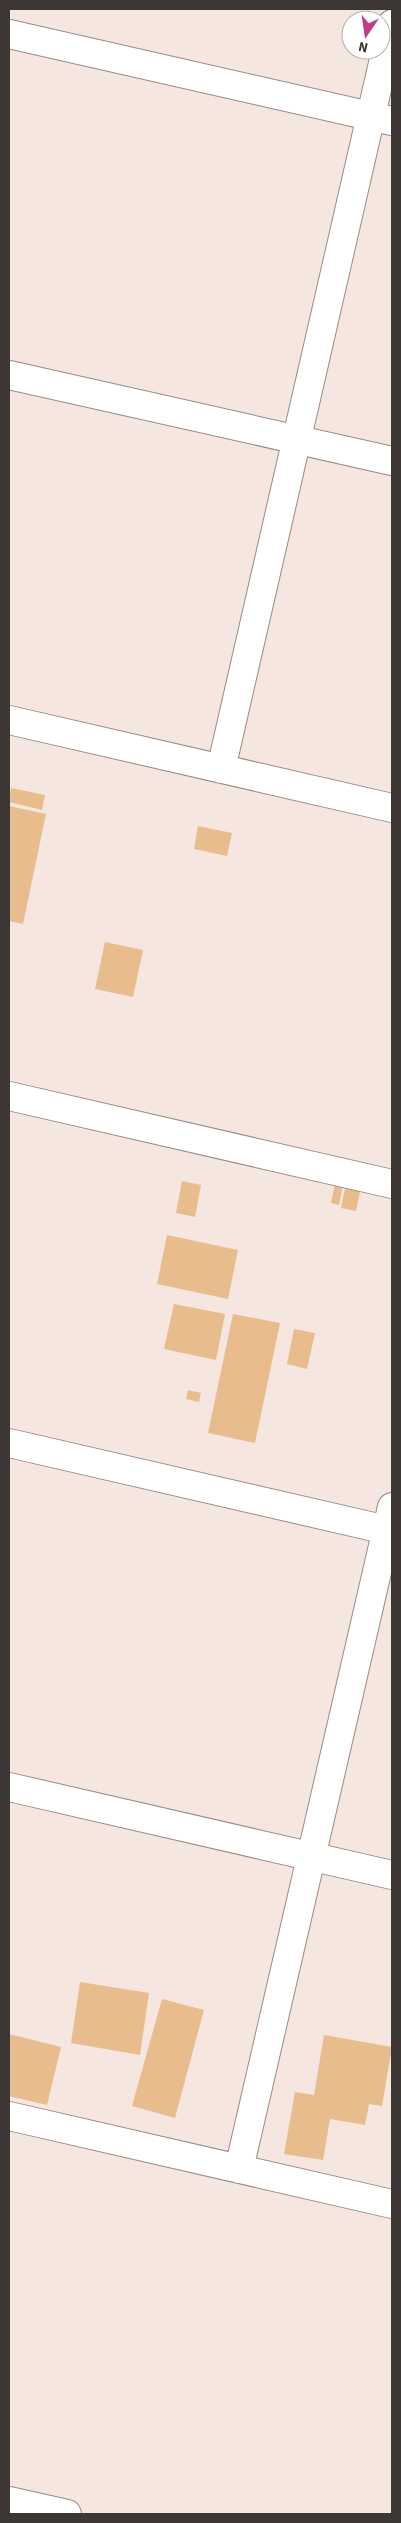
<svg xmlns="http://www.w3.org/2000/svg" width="401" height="2523" font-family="'Source Sans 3',sans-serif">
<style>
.building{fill:#e9bc8e}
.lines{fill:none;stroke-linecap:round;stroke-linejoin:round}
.minor-casing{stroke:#998b85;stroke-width:30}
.minor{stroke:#fff;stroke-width:28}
</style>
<rect width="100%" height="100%" fill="#f5e6df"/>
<!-- building -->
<path class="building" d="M11,788L45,795L42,810L9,802Z
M9,806L46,814L23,924L9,921Z
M198,826L232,833L227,856L194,849Z
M105,942L143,950L133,997L95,989Z
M336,1178L344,1180L339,1205L331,1203Z
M347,1179L362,1182L356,1211L341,1208Z
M182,1181L201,1185L195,1217L176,1213Z
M167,1235L238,1250L228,1299L157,1284Z
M174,1304L225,1314L216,1360L164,1349Z
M233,1314L280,1323L255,1443L208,1433Z
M294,1329L315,1333L307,1369L287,1364Z
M188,1390L201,1393L199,1402L186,1399Z
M80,1982L149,1993L140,2055L71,2043Z
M162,1999L204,2010L175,2118L132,2106Z
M9,2034L61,2047L47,2105L9,2096Z
M324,2035L392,2047L382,2106L369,2104L365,2125L330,2119L323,2160L284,2154L295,2092L314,2095Z"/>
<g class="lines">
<!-- minor casing -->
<g class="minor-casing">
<path id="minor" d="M9,34L392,121
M9,375L392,461
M9,720L392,808
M221,769L392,24
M9,1096L392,1184
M9,1443L387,1530
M9,1787L392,1875
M9,2116L392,2204
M239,2169L392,1507
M9,2501L67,2514"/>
</g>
<!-- minor -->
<use href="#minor" class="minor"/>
</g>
<!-- border -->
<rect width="401" height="2523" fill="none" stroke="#3c3634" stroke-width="20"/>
<!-- north arrow -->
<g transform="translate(366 35) rotate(193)"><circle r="24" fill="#ffffff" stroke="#b1afae"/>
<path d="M0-4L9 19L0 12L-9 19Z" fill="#be3d86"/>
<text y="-8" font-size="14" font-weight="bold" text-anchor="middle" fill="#3c3634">N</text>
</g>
</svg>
